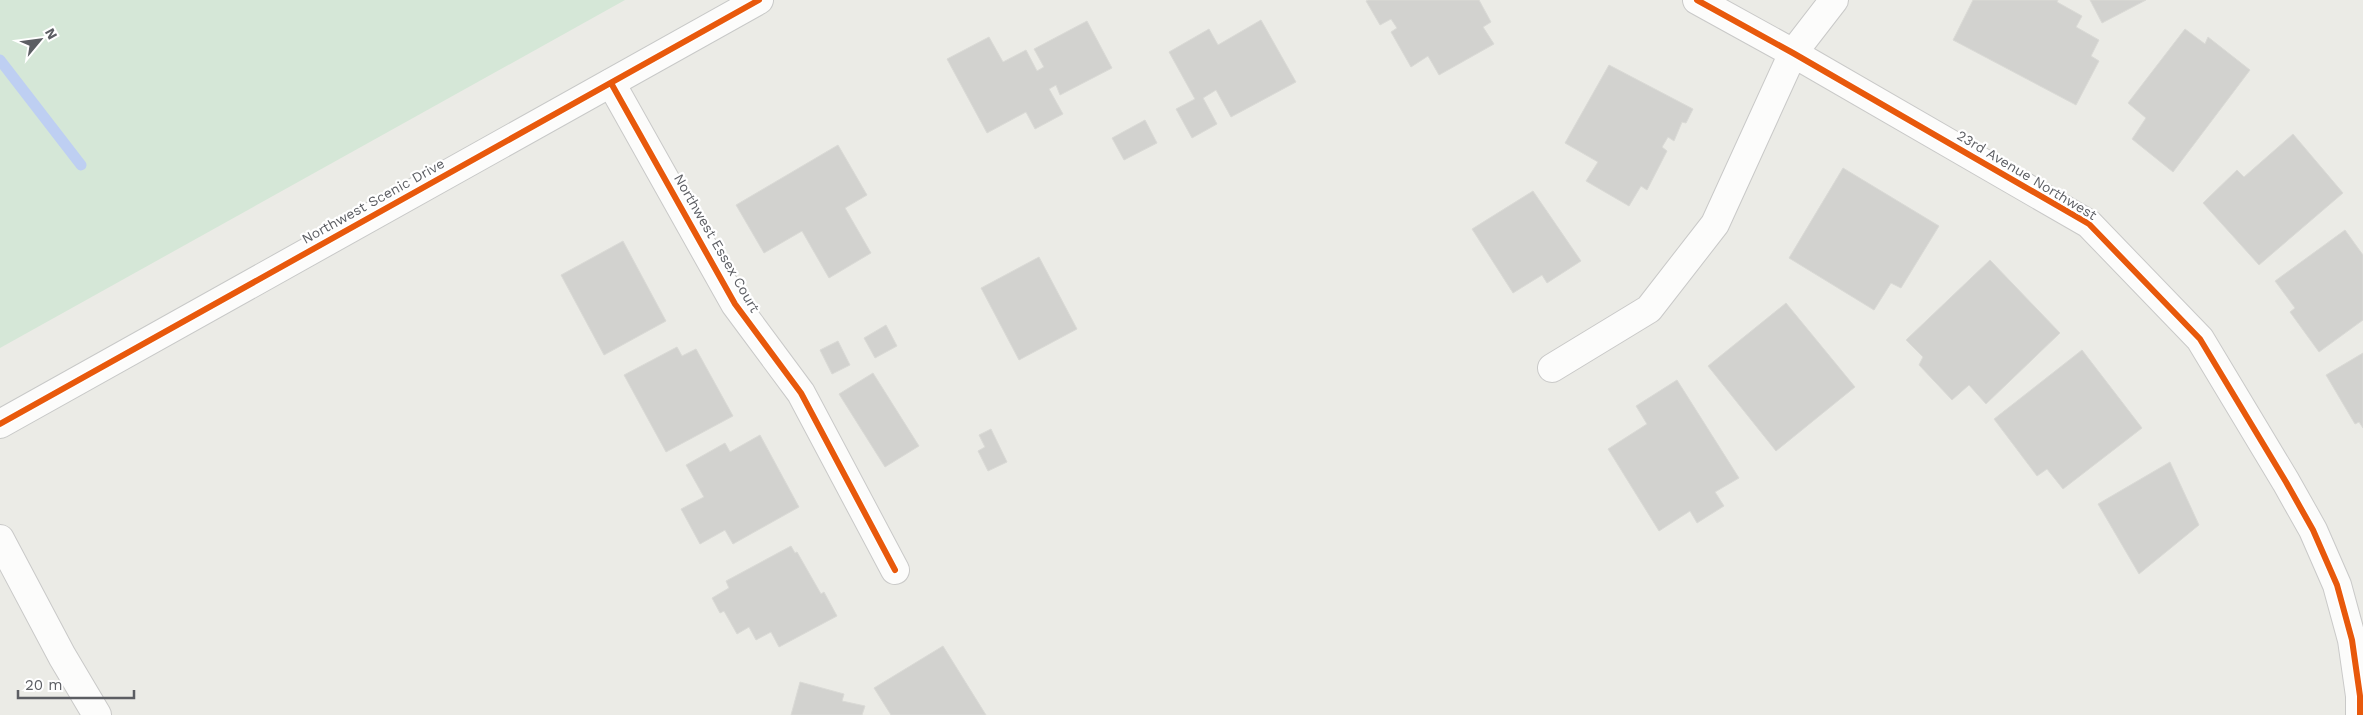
<svg xmlns="http://www.w3.org/2000/svg" width="2363" height="715" font-family="'Work Sans',sans-serif">
<style>
.green{fill:#d5e7d7}
.lines{fill:none;stroke-linecap:round;stroke-linejoin:round}
.stream{stroke:#becff2;stroke-width:11}
.building{fill:#d2d2cf;stroke:#dadad6}
.minor-casing{stroke:#c9c9c8;stroke-width:30}
.secondary-casing{stroke:#c8c9c8;stroke-width:30}
.minor{stroke:#fcfcfb;stroke-width:28}
.secondary{stroke:#fcfcfb;stroke-width:28}
.cycleway-casing{stroke:#fff;stroke-width:9}
.cycleway{stroke:#e8590c;stroke-width:6}
.labels{text-anchor:middle;dominant-baseline:central;stroke-width:4.5;stroke-linejoin:round;paint-order:stroke}
.street-label{font-size:14px;fill:#5c5e63;stroke:#fff}
</style>
<rect width="100%" height="100%" fill="#ebebe6"/>
<!-- green -->
<path class="green" d="M0,0H625L0,348Z"/>
<g class="lines">
<!-- stream -->
<path class="stream" d="M0,60L81,165"/>
</g>
<!-- building -->
<path class="building" d="M1368,0H1479L1491,22L1483,27L1494,44L1439,75L1428,56L1411,67L1391,32L1397,28L1391,19L1380,25L1366,1Z
M1973,0H2058L2057,2L2082,16L2076,27L2099,40L2091,56L2099,61L2076,105L1953,40Z
M2090,0H2146L2102,23Z
M1261,20L1296,82L1231,117L1216,90L1203,98L1217,124L1192,138L1176,109L1195,99L1169,52L1209,29L1218,45Z
M1087,21L1112,68L1060,95L1056,85L1049,89L1063,114L1035,129L1026,112L987,133L947,59L989,37L1003,62L1026,50L1037,71L1044,67L1034,49Z
M2185,29L2205,44L2208,37L2250,70L2173,172L2132,139L2146,118L2128,103Z
M1609,65L1693,109L1686,123L1682,122L1674,141L1668,137L1662,147L1667,151L1647,190L1641,186L1629,206L1586,181L1598,162L1565,143Z
M1145,120L1157,143L1124,160L1112,138Z
M2293,134L2343,193L2259,265L2203,203L2237,170L2244,177Z
M838,145L867,195L845,208L871,253L829,278L802,231L764,253L736,205Z
M1843,168L1939,226L1901,288L1891,283L1874,310L1789,258Z
M1533,191L1581,261L1547,283L1542,275L1513,293L1472,229Z
M2345,230L2363,255V320L2319,352L2290,312L2295,308L2275,281Z
M623,241L666,321L604,355L561,275Z
M1039,257L1077,329L1019,360L981,288Z
M1990,260L2060,333L1986,404L1969,385L1952,400L1919,365L1923,357L1906,340Z
M1786,303L1855,387L1776,451L1708,366Z
M886,325L897,346L875,358L864,338Z
M838,341L850,365L832,374L820,350Z
M677,347L682,356L696,349L733,416L666,452L624,375Z
M2082,350L2142,428L2063,489L2047,469L2037,476L1994,419Z
M2363,353V428L2359,422L2355,424L2326,375Z
M873,373L919,446L885,467L839,394Z
M1677,380L1739,478L1715,492L1724,506L1697,523L1690,511L1659,531L1608,449L1647,424L1636,406Z
M991,429L1007,462L988,471L978,451L985,447L979,435Z
M760,435L799,507L733,544L725,530L700,544L681,509L704,497L686,465L725,443L730,452Z
M2170,462L2199,525L2139,574L2098,504Z
M791,546L795,553L797,552L821,594L824,592L837,616L779,647L771,632L756,640L749,627L737,634L724,611L720,613L712,598L729,588L726,581Z
M943,646L986,715H891L874,688Z
M800,682L844,694L842,701L865,706L862,715H791Z"/>
<g class="lines">
<!-- minor casing -->
<g class="minor-casing">
<path id="minor" d="M1697,0L1793,53L2089,224L2200,339L2286,482L2313,530L2337,585L2352,640L2360,696V715
M611,83L735,304L801,393L895,570
M1552,368L1649,309L1715,224L1793,53L1834,0
M0,539L62,656L97,715"/>
</g>
<!-- secondary casing -->
<g class="secondary-casing">
<path id="secondary" d="M0,424L759,0"/>
</g>
<!-- minor -->
<use href="#minor" class="minor"/>
<!-- secondary -->
<use href="#secondary" class="secondary"/>
<!-- cycleway casing -->
<g class="cycleway-casing">
<path id="cycleway" d="M1697,0L1793,53L2089,224L2200,339L2286,482L2313,530L2337,585L2352,640L2360,696V715
M611,83L735,304L801,393L895,570
M0,424L759,0"/>
</g>
<!-- cycleway -->
<use href="#cycleway" class="cycleway"/>
</g>
<g class="labels">
<!-- street labels -->
<g class="street-label">
<text transform="translate(2027 175) rotate(31)">23rd Avenue Northwest</text>
<text transform="translate(373 201) rotate(-29)">Northwest Scenic Drive</text>
<text transform="translate(717 243) rotate(60)">Northwest Essex Court</text>
</g>
</g>
<!-- north arrow -->
<g transform="translate(40 40) rotate(61)" stroke="#ffffff" stroke-width="4" paint-order="stroke">
<path d="M0-4L9 19L0 12L-9 19Z" fill="#5c5e63"/>
<text y="-8" font-size="14" font-weight="bold" text-anchor="middle" fill="#5c5e63">N</text>
</g>
<!-- scale -->
<path d="M18 690v8h116v-8" fill="none" stroke="#5c5e63" stroke-width="2.5"/>
<text x="25" y="690" font-size="15" fill="#5c5e63" stroke="#ffffff" stroke-width="4" paint-order="stroke">20 m</text>
</svg>
